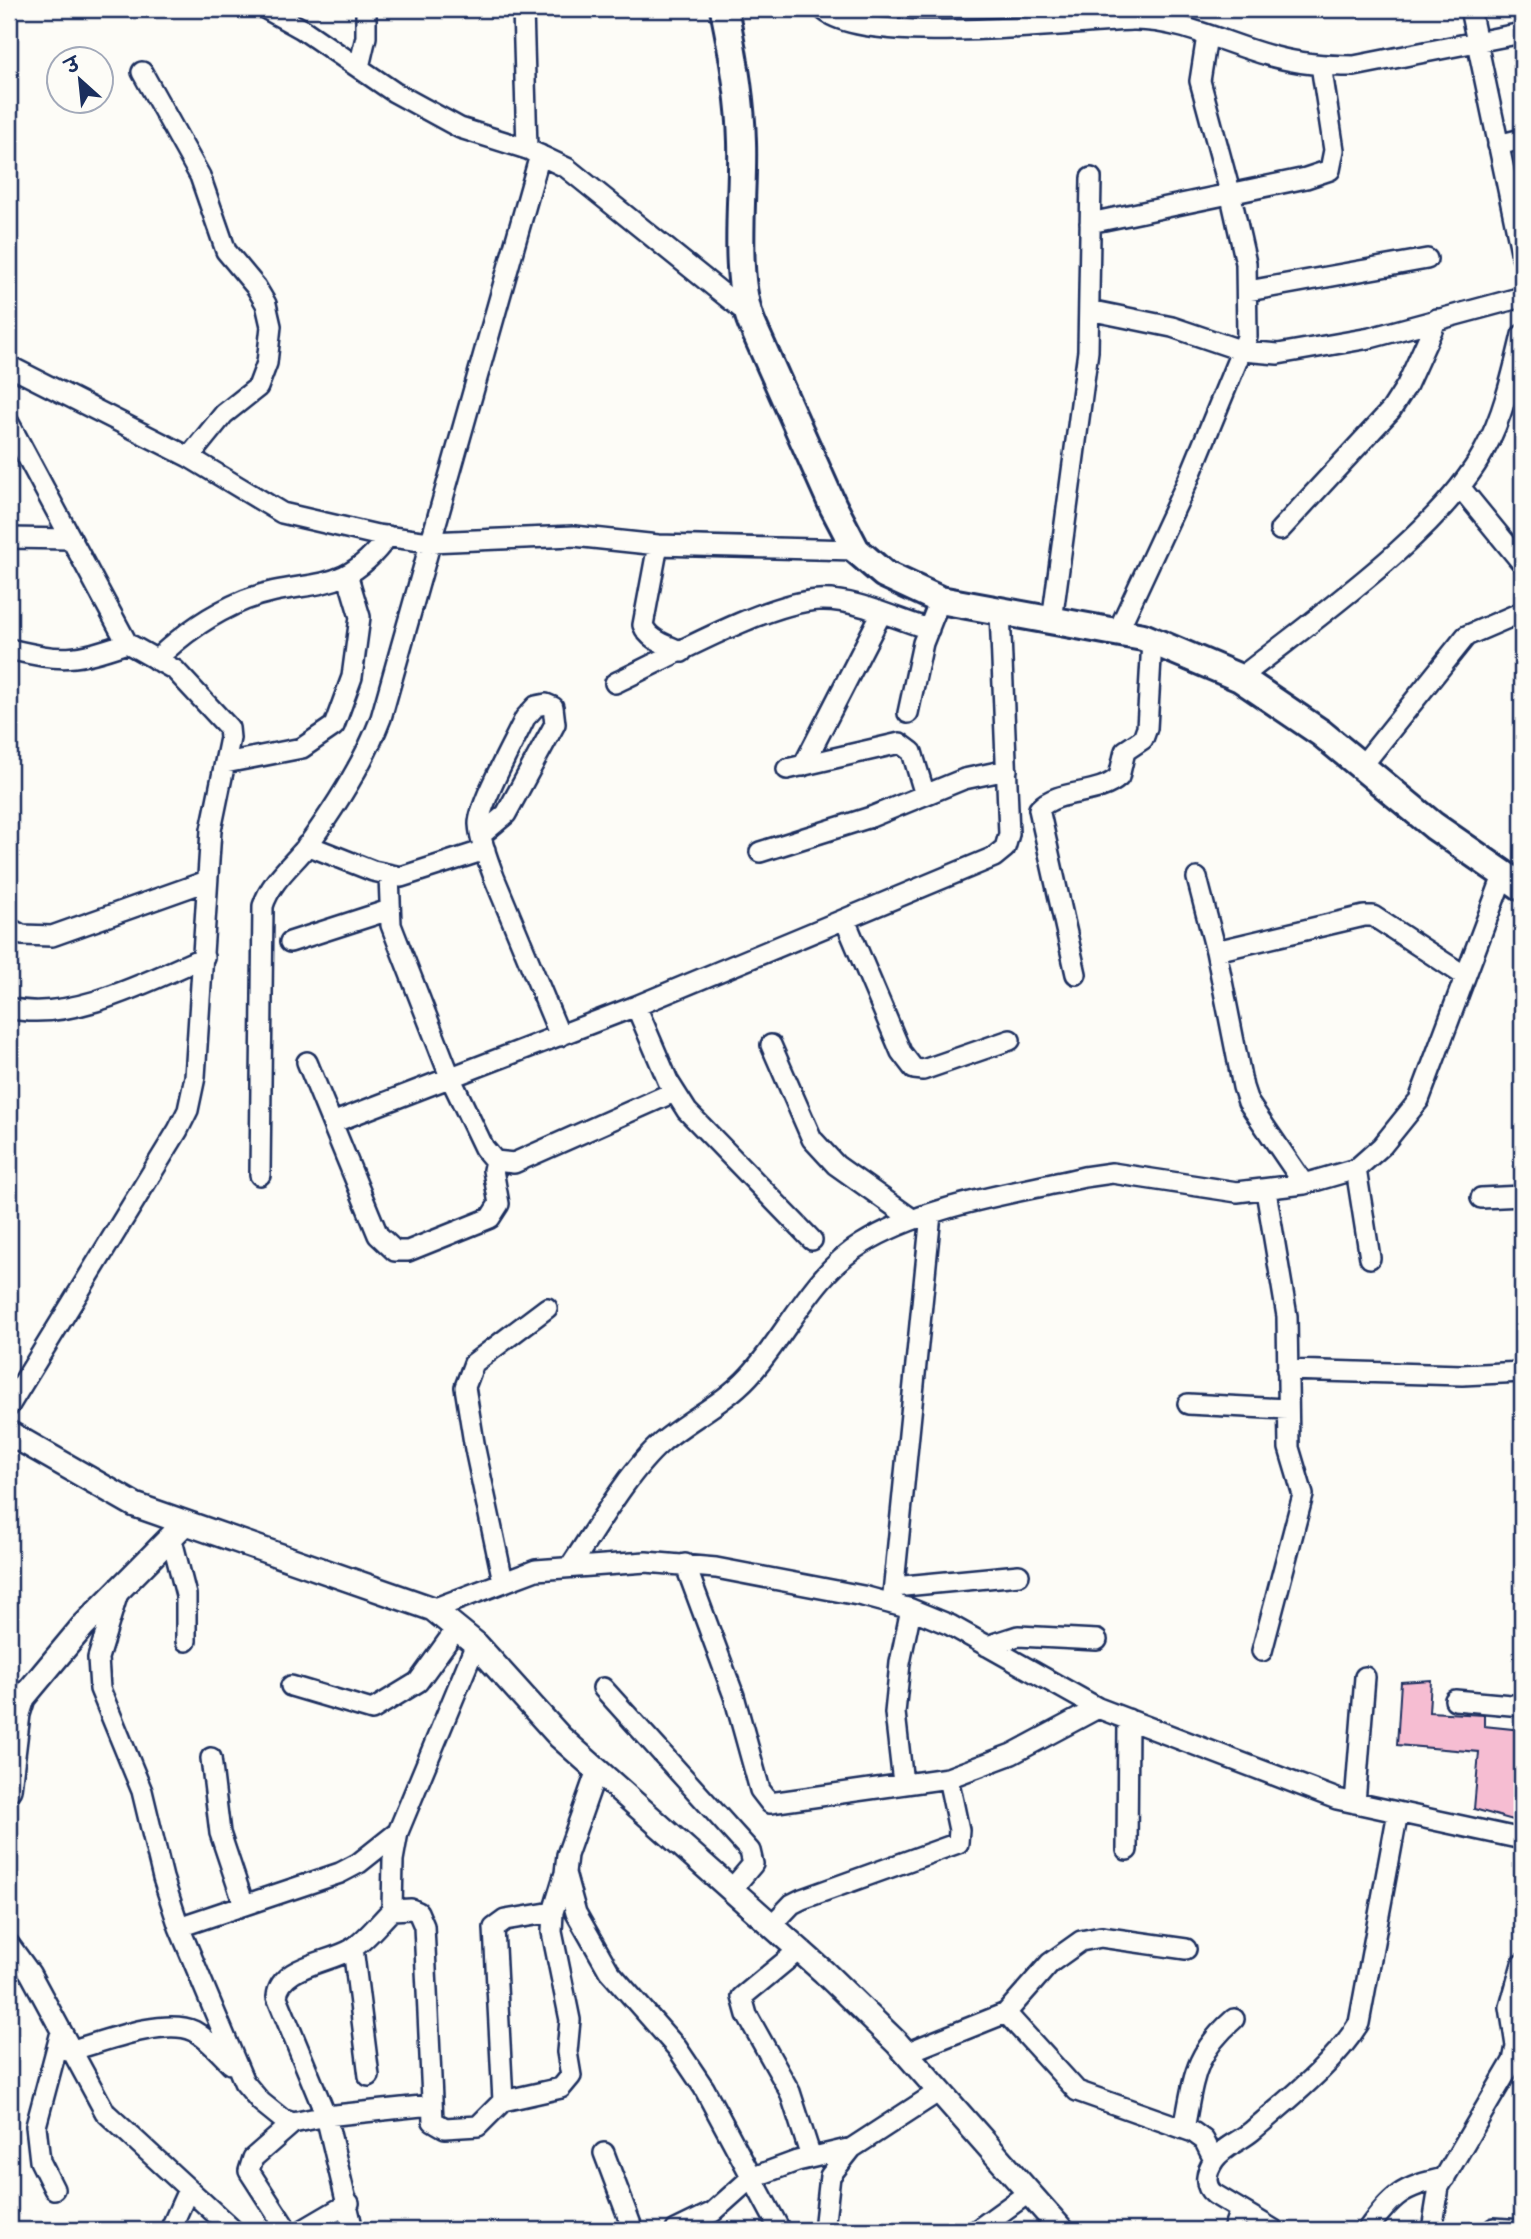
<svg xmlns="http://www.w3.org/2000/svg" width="1531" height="2239" font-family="Mali,'Playpen Sans Deva',sans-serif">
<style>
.building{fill:#f6bdd2;stroke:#1b2f5e;stroke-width:2}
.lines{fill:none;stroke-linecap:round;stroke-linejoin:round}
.minor-casing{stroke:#1b2f5e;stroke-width:24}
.tertiary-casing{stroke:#1b2f5e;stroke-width:28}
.secondary-casing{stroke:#1b2f5e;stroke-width:32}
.minor{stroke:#fdfcf7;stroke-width:19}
.tertiary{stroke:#fdfcf7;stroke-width:23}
.secondary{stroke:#fdfcf7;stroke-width:26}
</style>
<rect width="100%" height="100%" fill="#fdfcf7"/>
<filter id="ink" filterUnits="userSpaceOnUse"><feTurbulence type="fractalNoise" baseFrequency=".0143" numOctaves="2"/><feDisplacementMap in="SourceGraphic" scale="14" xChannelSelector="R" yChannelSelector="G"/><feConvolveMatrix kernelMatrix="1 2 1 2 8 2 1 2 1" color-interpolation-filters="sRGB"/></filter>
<g filter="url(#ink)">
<!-- building -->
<path class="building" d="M1431,1680L1429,1712L1484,1715V1726L1522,1730L1520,1822L1474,1809L1479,1752L1397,1745L1401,1682Z"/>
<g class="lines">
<!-- minor casing -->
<g class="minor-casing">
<path id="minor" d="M266,9L302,29L394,92L460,128L527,149L567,168L748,314
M523,9L527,149
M823,9C860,48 1074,22 1132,20C1181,19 1228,45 1275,57C1301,64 1328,66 1354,66L1522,33
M1470,9L1522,256
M359,67L366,37V9
M142,72L200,176L226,251L256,287L266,304L271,326L267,363L258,387L224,414L189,457
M1498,145L1522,139
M1090,223L1306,178L1330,170L1334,150L1321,65
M1248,291L1427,259
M1089,310L1172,327L1243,351L1278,354L1370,338L1522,297
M9,366L189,457L282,513L377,535L429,542L574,536L658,545L856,550
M9,423L127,643L175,670L229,728L230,738L211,830L195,1077L188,1110L178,1130L9,1406
M1460,487L1522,563
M1280,530L1391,410L1407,385L1437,319
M9,538L70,539
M658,545L643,625C649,641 668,645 682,652
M1052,621L1088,351L1091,178
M1117,633L1189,478L1247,337L1246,263L1230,192L1200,81L1207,36
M9,649C64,662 73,661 127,643
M156,660C182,634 211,614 245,600C307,576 342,600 388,536
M1240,678C1314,619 1440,532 1484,451C1503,417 1513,373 1522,335
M615,683C666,659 767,602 819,600C855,598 895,619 929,629
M908,713L923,643L940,600
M225,763L302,748L334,726L352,677L360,617L348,577
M803,766L881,614
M1361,767L1466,636L1522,612
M787,769L900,743L912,752L925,795
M481,835L506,814L555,724L553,707L546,704L536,706L525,718C515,740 479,804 479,824C480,841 488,860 494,877L560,1036
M307,845L373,871L401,877L485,850
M760,852L871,817L964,779L1007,770
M389,876L391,925L451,1079L484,1148L495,1161L514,1163L674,1092
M1197,878L1216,951L1243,1087L1248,1102L1304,1184
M845,920L901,1052L914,1069L923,1070L1010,1040
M9,928L22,935L52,936L207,881
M290,942L389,910
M1216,951L1364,916H1373L1465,976
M1076,974L1039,809C1059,788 1097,797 1119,777L1125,751L1143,739L1147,728L1152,641
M636,1006L668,1081L687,1111L812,1240
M9,1008C69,1023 149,981 204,957
M771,1045L812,1139L836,1165L912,1219
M307,1062L378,1235L395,1251H408L490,1218L499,1204L493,1170L495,1161
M332,1123L636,1006L994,857L1005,848L1009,834L1000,611
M1356,1169L1370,1258
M260,1175L263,906C271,881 292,865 308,845C336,806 364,763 381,718L540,155
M1481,1198L1522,1196
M1287,1370L1462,1375L1522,1372
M1188,1404L1287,1409
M171,1536L186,1595V1641
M685,1564L734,1696L760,1790L770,1803L948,1778L1012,1754L1098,1708
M570,1567C595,1530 628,1472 661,1443C689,1419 723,1404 749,1376C787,1335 812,1274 862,1244C925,1205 1012,1194 1084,1177L1112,1173L1237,1192L1304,1184L1356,1169L1382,1146L1419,1100L1503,876
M503,1581L475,1449L465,1387L474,1363L547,1308
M894,1587L1019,1575
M118,1593L98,1658L100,1689L142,1791L163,1878L179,1927L244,2082L261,2102L282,2119L293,2123L326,2116L431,2105
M892,1604L931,1214
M433,1609L536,1570L646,1562L716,1568L863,1596L911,1609L950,1625L1098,1708L1337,1799L1522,1839
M987,1646L1018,1636L1097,1640
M1262,1651L1303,1495L1289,1448L1287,1316L1266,1191
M291,1686L372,1710L418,1682L457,1628
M603,1688L750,1851L753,1864L731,1890
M1455,1700L1522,1706
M211,1758L220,1833L244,1905
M597,1770L567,1855L565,1873L576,1913L609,1971L677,2048L704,2088L780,2230
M903,1783L895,1713L900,1663L911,1609
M1355,1803L1365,1677
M1127,1850L1128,1719
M392,1910L393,1860L398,1832L476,1644
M772,1925L792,1904L802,1899L958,1843L959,1830L948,1778
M179,1927L340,1873L359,1863L398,1832
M9,1944L30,1973L105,2112L233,2230
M353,1948L369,2076
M799,1950L742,1997L747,2015L790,2092L811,2157
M1006,2013L1077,2091L1193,2132L1204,2140L1214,2160
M70,2051C101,2042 165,2017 194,2031C207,2038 220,2053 231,2064
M906,2053L1006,2013L1050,1963L1081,1941L1101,1937L1186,1949
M503,2101L494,1928L505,1920L553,1912
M1184,2129C1194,2078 1193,2055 1234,2019
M604,2153L633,2230
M54,2189L40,2161L36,2126L61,2032
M1494,2228L1522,2230
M170,2230L188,2190
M287,2230L249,2171L253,2158L293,2123
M303,2230L349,2203
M353,2230L326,2116L277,1997C279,1966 329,1963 352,1949C367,1939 379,1923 392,1910L411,1909L418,1912L424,1926L433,2121L445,2128L478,2126L503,2101L561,2088L571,2076L567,2052L570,2020L552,1932L553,1912L565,1873
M676,2230L713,2212L751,2178L797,2161L852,2148
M824,2230L830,2176L852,2148L938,2092
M977,2230L1028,2193
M1233,2230L1240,2210
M1274,2230L1214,2194C1203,2185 1206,2172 1214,2160C1223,2147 1240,2141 1252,2131C1289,2099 1334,2064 1359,2023L1398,1812
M1367,2230C1392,2196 1402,2186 1445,2178
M1432,2230L1439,2187L1513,2061L1516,2046L1510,2007L1522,1964"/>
</g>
<!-- tertiary casing -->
<g class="tertiary-casing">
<path id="tertiary" d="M9,1433L135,1505L433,1609L476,1644L560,1737L824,1972L897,2043L1062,2230
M9,1789L18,1714L23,1698L83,1626L184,1524"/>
</g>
<!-- secondary casing -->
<g class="secondary-casing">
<path id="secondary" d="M724,9C733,52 741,98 742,142C744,195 732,275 752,324L833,506L856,550L884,574L940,600L1143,637L1240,678L1321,733L1434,826L1522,887"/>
</g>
<!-- minor -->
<use href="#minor" class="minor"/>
<!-- tertiary -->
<use href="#tertiary" class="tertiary"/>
<!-- secondary -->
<use href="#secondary" class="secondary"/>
</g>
</g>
<!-- margin -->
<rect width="1531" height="2239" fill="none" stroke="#fdfcf7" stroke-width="35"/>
<rect x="18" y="18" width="1496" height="2204" fill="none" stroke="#1b2f5e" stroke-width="2.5" filter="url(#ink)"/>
<!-- north arrow -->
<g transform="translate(80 80) rotate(333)"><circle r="33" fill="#fdfcf7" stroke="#a3aaba" stroke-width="2"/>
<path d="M0-5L12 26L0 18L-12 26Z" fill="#1b2f5e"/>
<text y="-10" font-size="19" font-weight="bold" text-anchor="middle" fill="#1b2f5e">उ</text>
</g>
</svg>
